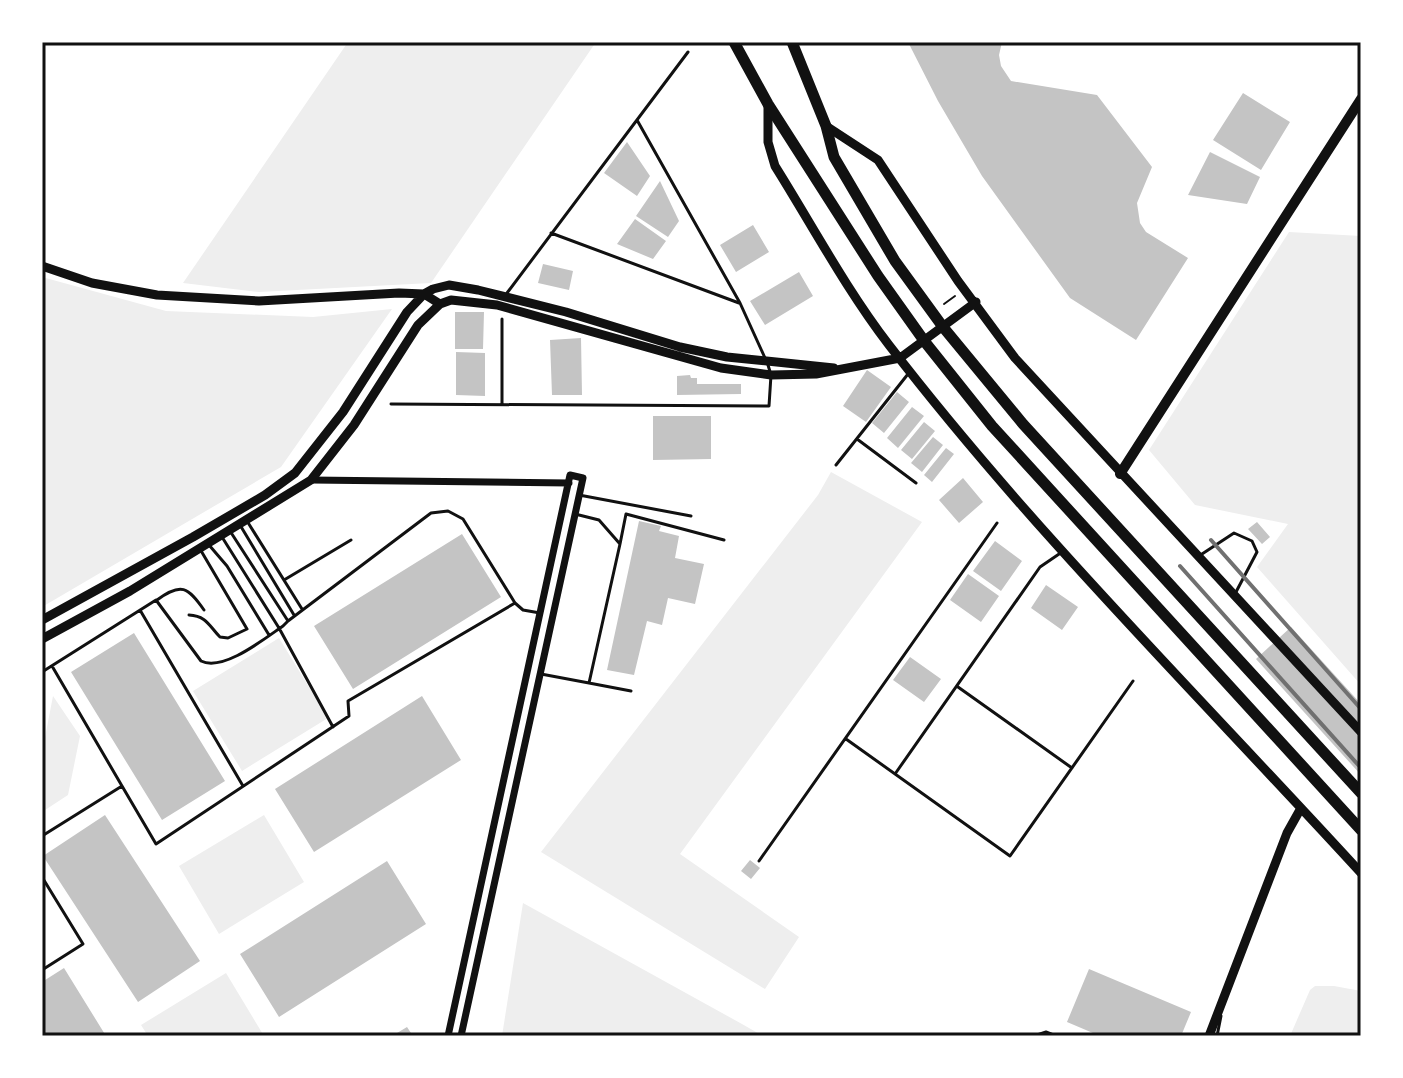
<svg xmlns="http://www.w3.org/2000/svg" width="1403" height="1078" font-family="'Sofia Sans Condensed',sans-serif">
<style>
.green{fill:#eee}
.building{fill:#c4c4c4}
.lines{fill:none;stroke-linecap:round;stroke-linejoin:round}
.path{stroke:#111;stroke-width:2}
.service{stroke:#111;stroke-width:3}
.minor{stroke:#111;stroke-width:7}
.tertiary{stroke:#111;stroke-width:9}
.secondary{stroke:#111;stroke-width:10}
.trunk{stroke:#111;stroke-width:11}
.rail{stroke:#707070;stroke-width:4}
.neatline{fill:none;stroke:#111;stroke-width:3}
</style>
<rect width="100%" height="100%" fill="#fff"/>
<!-- green -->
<path class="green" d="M348,42H596L431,283L259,292L183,283Z
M1289,232L1361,236V685L1257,567L1288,524L1195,505L1149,450Z
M42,277L166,311L313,317L392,309L281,467L42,607Z
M831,472L922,522L680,854L799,937L765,989L541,852L818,495Z
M279,638L328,718L242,771L193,691Z
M53,696L80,736L68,795L42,812V753Z
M264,815L304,882L219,934L179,866Z
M523,903L742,1024L763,1036H502Z
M226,973L264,1036H148L141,1025Z
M1315,986H1334L1361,991V1036H1290L1310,990Z"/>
<!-- building -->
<path class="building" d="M908,42H1002L999,55L1001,66L1011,81L1097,95L1152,167L1137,203L1140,223L1146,232L1188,258L1136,340L1070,298L982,176L938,101Z
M1243,93L1290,122L1261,170L1213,140Z
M627,142L650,176L637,196L604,173Z
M1210,152L1260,177L1247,204L1188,195Z
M660,181L679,221L668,237L636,216Z
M635,219L666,241L653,259L617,244Z
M753,225L769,252L736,272L720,245Z
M543,264L573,271L569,290L538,283Z
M799,272L813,296L765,325L750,301Z
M455,312H484L483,349H455Z
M581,338L582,395H552L550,340Z
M456,352L485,353V396L456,395Z
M867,370L891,387L866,422L843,406Z
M690,375L691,378H697V384H741V394L677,395V376Z
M897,392L909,402L884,433L872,423Z
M912,407L924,416L898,448L887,438Z
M653,416H711V459L653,460Z
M924,422L935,431L912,459L901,450Z
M933,437L943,445L922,472L911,463Z
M946,448L954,454L932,482L924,475Z
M963,478L983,502L959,523L939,500Z
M639,521L661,526L659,531L679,536L675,558L704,564L695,604L668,598L662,625L647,621L634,675L607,670Z
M1257,522L1270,537L1262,544L1248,529Z
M462,534L501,597L353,689L314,626Z
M995,541L1022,561L1001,591L973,571Z
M968,574L999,596L981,622L950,600Z
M1046,585L1078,607L1062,630L1031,608Z
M1291,627L1361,704V775L1256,659Z
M134,633L225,781L162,820L71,672Z
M910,657L941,679L924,702L893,680Z
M422,696L461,760L314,852L275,789Z
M105,815L200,961L138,1002L43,856Z
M750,860L760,868L751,879L741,871Z
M387,861L426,924L279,1017L240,954Z
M64,968L106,1036H42V982Z
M1089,969L1191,1012L1181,1036H1100L1067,1022Z
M407,1027L413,1036H392Z"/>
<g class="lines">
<!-- path -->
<path class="path" d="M944,304L955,296"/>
<!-- service -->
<path class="service" d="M637,120L740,303L765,358
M551,233L739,303
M507,293L688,52
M391,404L769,406L771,375L768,365
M502,404V319
M857,439L916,483
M836,465L908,374
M579,495L691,516
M247,521L302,609
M240,525L294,615
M222,537L279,628L333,727
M620,544L626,514L724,540
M209,545L227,566L269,635
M1202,554L1234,533L1252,541L1257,552L1236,592
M284,580L351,540
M157,600C181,582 188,587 204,610
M140,610L243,786
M189,615C207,616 209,626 220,637L228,638L247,629L200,549
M288,621L431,513L448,511L463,519L515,603L523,610L540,613
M42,672L156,600L201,661C223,672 264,639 283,626L288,621L230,531
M541,674L589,683L620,544L599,520L575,514
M589,683L631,691
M958,687L1072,768
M846,739L1010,856L1133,681
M895,774L1040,567L1062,552
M122,786L156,844L349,716L348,701L515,603
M42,836L122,786L52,666
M759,861L997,523
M42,877L83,944L42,970
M1034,1036L1046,1032L1056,1036
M1217,1036L1221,1016"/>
<!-- minor -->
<path class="minor" d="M311,480L569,483
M448,1036L570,475L583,478L461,1036"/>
<!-- tertiary -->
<path class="tertiary" d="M768,104V142L775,166C812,225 846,289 889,345C1033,532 1202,699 1361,873
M826,126L878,160L958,281L1015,358L1361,732
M42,266L92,283L157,295L259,301L399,293L424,294L440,304L451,300L497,305L721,368L771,375L816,374L900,358L976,302
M42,620L193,537L265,495L295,473L343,412L407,312L424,294L433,289L449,285L478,290L566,312L680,347L727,357L834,368
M42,639L130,591L311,480L354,425L418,325L440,304
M1209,1036L1287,833L1301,808"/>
<!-- secondary -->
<path class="secondary" d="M1120,474L1361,99"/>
<!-- trunk -->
<path class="trunk" d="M734,42L768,104L878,276L925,342L992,426L1361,830
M792,42L826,126L834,157L895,261L943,327L1023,424L1361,793"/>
<!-- rail -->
<path class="rail" d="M1211,540L1361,709
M1180,566L1361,768"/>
</g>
<!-- border -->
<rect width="1403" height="1078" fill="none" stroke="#ffffff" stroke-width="88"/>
<rect x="44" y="44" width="1315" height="990" class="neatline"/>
</svg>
